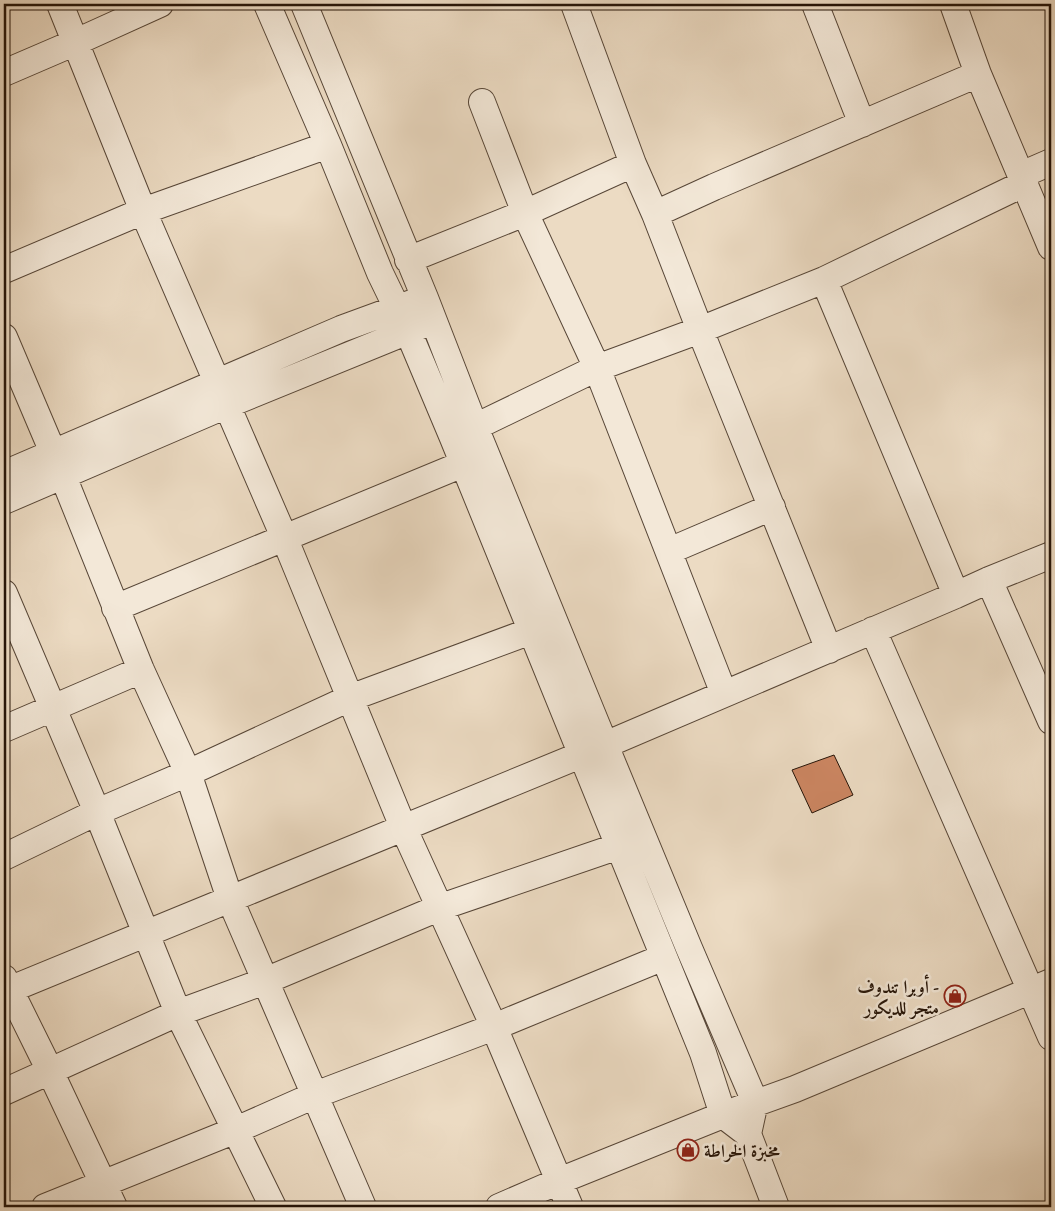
<svg xmlns="http://www.w3.org/2000/svg" width="1055" height="1211" font-family="'EB Garamond',Amiri,serif">
<style>
.building{fill:#cc8662;stroke:#251408}
.lines{fill:none;stroke-linecap:round;stroke-linejoin:round}
.minor-casing{stroke:#574637;stroke-width:28}
.minor{stroke:#f3e8d8;stroke-width:26}
.labels{text-anchor:middle;dominant-baseline:central;stroke-width:5;stroke-linejoin:round;paint-order:stroke}
.poi-label{font-size:18px;font-weight:bold;fill:#251408;stroke:#f3e8d8;text-anchor:end}
</style>
<rect width="100%" height="100%" fill="#ecdbc3"/>
<filter id="stains"><feTurbulence type="fractalNoise" baseFrequency=".004" numOctaves="4"/><feColorMatrix values="0 0 0 0 .2 0 0 0 0 .09 0 0 0 0 .02 0 0 0 .5 -.17"/></filter>
<radialGradient id="worn" r=".72"><stop offset=".6" stop-color="#630" stop-opacity="0"/><stop offset="1" stop-color="#630" stop-opacity=".3"/></radialGradient>
<!-- building -->
<path class="building" d="M834,755L853,795L812,813L792,770Z"/>
<g class="lines">
<!-- minor casing -->
<g class="minor-casing">
<path id="minor" d="M60,4L143,211L284,537L403,827L494,1027L570,1207
M267,4L328,145L380,273L408,331L453,438L703,1053L723,1115L748,1134L776,1207
M304,4L425,298L475,427L605,745L689,948L755,1102L748,1134
M574,4L633,164L655,214L700,330L829,650
M815,4L862,124
M953,4L978,74L1051,247
M4,73L76,42L160,4
M482,102L525,213L597,368L724,694
M1021,175L1051,162
M655,214L714,187L978,74
M408,260L525,213L633,164
M4,270L143,211L328,145
M824,280L956,595
M4,337L63,476L141,670L188,773L230,899L363,1207
M475,427L597,368L700,330L824,280L1025,183
M4,474L341,329L412,303
M4,501L227,405L423,325
M669,551L772,507
M989,580L1051,721
M4,593L97,812L178,1013L273,1207
M115,608L463,464
M873,630L1051,1037
M4,729L141,670
M4,857L97,812L188,773L350,698L531,631
M4,978L50,1071L114,1207
M4,992L605,745L956,595L989,580L1051,555
M4,1092L178,1013L265,981L441,907L619,846
M45,1207L236,1130L315,1095L494,1027L664,957
M499,1207L559,1181L723,1115L795,1089L1051,982"/>
</g>
<!-- minor -->
<use href="#minor" class="minor"/>
</g>
<!-- icons -->
<defs>
<g id="shop-ring" transform="scale(1.125)"><circle r="9.5" fill="#f3e8d8" stroke="#8f2418" stroke-width="1.5"/><path d="M-5-2.5h2.3a2.7 3.5 0 0 1 5.4 0H5L5.5 6h-11ZM-1.5-2.5h3a1.5 2.3 0 0 0-3 0Z" fill="#8f2418"/></g>
</defs>
<g fill-rule="evenodd">
<use href="#shop-ring" x="955" y="996"/>
<use href="#shop-ring" x="688" y="1150"/>
</g>
<g class="labels">
<!-- poi labels -->
<g class="poi-label">
<text x="939" y="986">أوبرا تندوف -<tspan x="939" dy="21">متجر للديكور</tspan></text>
<text x="704" y="1150" text-anchor="start">مخبزة الخراطة</text>
</g>
</g>
<!-- margin -->
<rect width="1055" height="1211" fill="none" stroke="#ecdbc3" stroke-width="20"/>
<rect x="5" y="5" width="1045" height="1201" fill="none" stroke="#251408" stroke-width="2.5"/>
<rect x="10" y="10" width="1035" height="1191" fill="none" stroke="#251408"/>
<rect width="100%" height="100%" filter="url(#stains)"/>
<rect width="100%" height="100%" fill="url(#worn)"/>
</svg>
